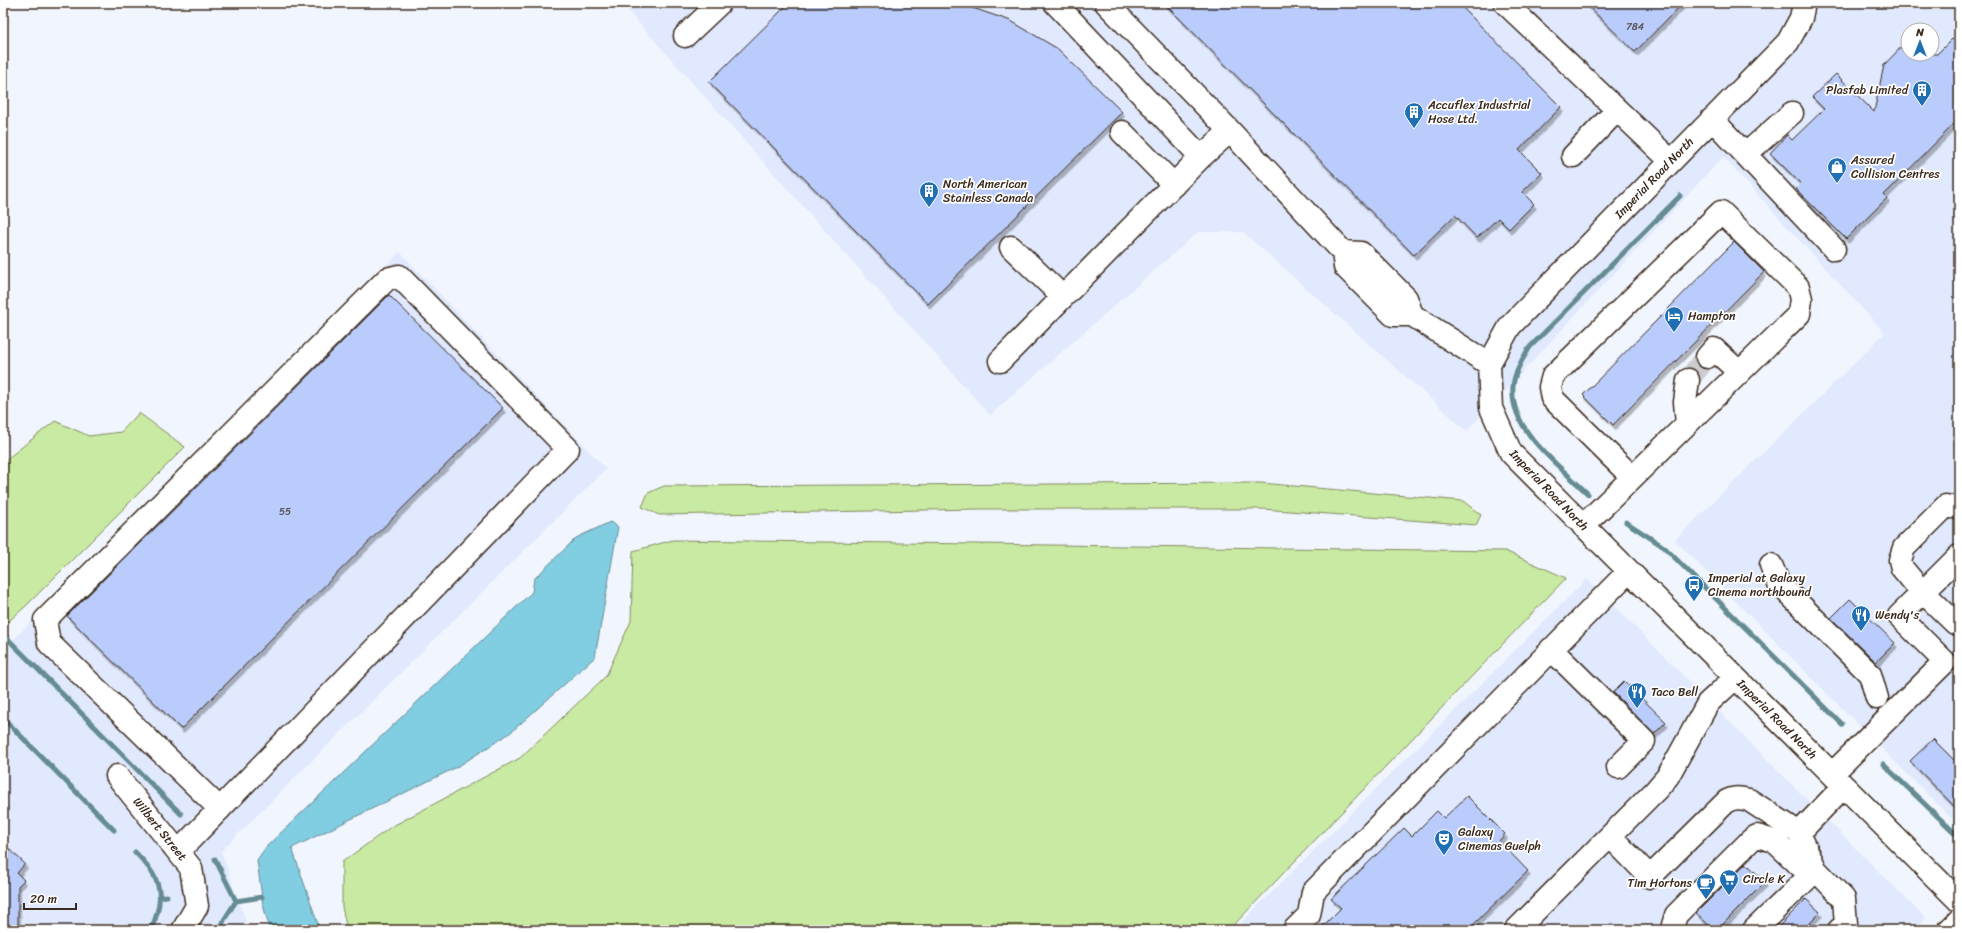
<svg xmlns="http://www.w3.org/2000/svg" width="1962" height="933" font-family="Sriracha,sans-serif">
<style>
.built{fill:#e0e9fd;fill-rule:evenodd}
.green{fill:#c9eaa2;stroke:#828a60}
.water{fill:#81cde1;stroke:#658c93}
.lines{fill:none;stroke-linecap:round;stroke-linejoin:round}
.stream{stroke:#658c93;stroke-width:5}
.building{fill:#b9ccfc;stroke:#3b2a1e;filter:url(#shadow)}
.minor-tunnel{stroke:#cdccd1;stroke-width:22;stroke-dasharray:22 11;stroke-linecap:butt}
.minor-casing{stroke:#3b2a1e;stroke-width:25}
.major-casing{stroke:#3b2a1e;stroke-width:25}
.minor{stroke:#fff;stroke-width:22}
.major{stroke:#fff;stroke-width:22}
.labels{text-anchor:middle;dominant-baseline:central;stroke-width:3.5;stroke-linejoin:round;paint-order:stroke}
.number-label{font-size:10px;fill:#5a5256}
.poi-label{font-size:12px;fill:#3b2a1e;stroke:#fff;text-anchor:start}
.street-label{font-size:12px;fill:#3b2a1e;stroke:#fff}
</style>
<defs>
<filter id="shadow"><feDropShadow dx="2.5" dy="4.5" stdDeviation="0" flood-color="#0004"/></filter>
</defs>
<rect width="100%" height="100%" fill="#f1f5fe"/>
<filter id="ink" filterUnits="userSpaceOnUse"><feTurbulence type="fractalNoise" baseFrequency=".025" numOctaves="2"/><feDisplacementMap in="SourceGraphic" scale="8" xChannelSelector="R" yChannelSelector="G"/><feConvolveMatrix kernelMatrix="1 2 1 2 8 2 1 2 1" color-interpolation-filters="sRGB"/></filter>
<g filter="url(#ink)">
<!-- built -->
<path class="built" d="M623,3H1959V826L1675,540L1885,333L1723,157L1467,431L1243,232H1198L990,415L622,4ZM1908,30H1932V54H1908Z
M400,252L606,469L221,851L249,930H3V650Z
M1587,579L1925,918L1913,930H1234Z"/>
<!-- green -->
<path class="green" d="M139,413L185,447L26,606L3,626V462L55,421L89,436L121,432Z
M1260,483L1463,501L1481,515L1476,525L1262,509H979L659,515L642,507L648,493L664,486Z
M673,540L1505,551L1566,578L1229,930H347L342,907V862L391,827L520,758L606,676L631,621L633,551Z"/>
<!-- water -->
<path class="water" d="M610,522L618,527L595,657L510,733L457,767L292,848L320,930H270L263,905L257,860L266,847L532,592L534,579L576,538Z"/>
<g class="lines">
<!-- stream -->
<path class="stream" d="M1588,494C1560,466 1509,430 1513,387C1514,373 1522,359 1530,347L1680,196
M1626,522L1664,547L1842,724
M3,629L5,625
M3,634L181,814
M3,718L114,830
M1883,764L1959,837
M135,852C153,870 165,887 157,913C155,920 154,925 149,930
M215,859L236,901L224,920L220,930
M160,897L167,896
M236,901L262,897"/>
</g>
<!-- building -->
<path class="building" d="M789,3H958L1011,21L1058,49L1122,112L928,304L709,82Z
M1164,3H1458L1561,107L1519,150L1542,173L1522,192L1534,204L1509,229L1498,218L1477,238L1455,215L1414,255Z
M1585,3H1683L1635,52Z
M1959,32V119L1884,195L1887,198L1846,239L1796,189L1801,184L1770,153L1787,135L1792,140L1824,109L1812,97L1836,74L1874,112L1884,65L1908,40V54H1937Z
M1734,242L1764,272L1613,425L1583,395Z
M389,295L503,408L181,729L67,616Z
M1850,599L1895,643L1876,662L1831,618Z
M1624,681L1666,722L1654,734L1613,692Z
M1933,739L1959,765V811L1910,761Z
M1467,796L1505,834L1499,841L1528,871L1468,930H1319L1341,908L1331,899L1404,828L1412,836L1437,811L1444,818Z
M3,843L25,864L17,873L24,880L18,886V930H3Z
M1746,863L1765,882L1717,930H1714L1696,913Z
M1806,899L1820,912L1802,930H1775Z"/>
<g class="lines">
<!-- minor-tunnel -->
<path class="minor-tunnel" d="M1688,380L1707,357"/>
<!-- minor casing -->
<g class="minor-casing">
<path id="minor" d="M1055,3L1201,157
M1106,3L1230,131
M1505,3L1671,161
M1804,3L1801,18L1788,42L1510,326L1489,364L1491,408L1511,453L1959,901
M685,36L720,3
M1712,119L1834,249
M1122,132L1174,185
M1746,154L1792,113
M1573,156L1617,110
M1011,247L1063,297
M1343,252L1361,253L1406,298L1412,315
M1707,357L1714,349L1739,372
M1000,361L1201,157L1230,131L1343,252L1345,267L1393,315H1412L1489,364
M1687,424L1685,402L1688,380
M1959,508L1946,506L1904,548L1900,560L1902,568L1917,586L1955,623L1959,624
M1583,526L1799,314L1801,299L1798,287L1721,212L1553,376L1550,387L1552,398L1632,477
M1771,565L1779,584L1870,674L1877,698
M1551,649L1644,741L1618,767
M1832,774L1945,662L1899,616L1959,556
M117,776L191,868L197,906L183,930
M1610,836L1650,877L1727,801C1735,797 1740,798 1749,800L1799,833
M178,852L568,449L399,276L387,279L45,620L49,643L220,809
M1294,930L1309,915L1313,892L1628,572
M1516,930L1656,790L1668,776L1708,703L1735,678
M1675,930L1673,925L1676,915L1751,840L1757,836L1774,841L1810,875
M1754,930L1816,870
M1839,930L1846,924L1844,899L1816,870L1799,833L1844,786"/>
</g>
<!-- major casing -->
<g class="major-casing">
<path id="major" d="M1949,930L1959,920"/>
</g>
<!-- minor -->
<use href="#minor" class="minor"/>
<!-- major -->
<use href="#major" class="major"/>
</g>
</g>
<!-- icons -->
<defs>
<g id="building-pin" transform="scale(1)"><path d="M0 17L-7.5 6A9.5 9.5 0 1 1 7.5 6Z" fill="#1f6fb2" stroke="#fff"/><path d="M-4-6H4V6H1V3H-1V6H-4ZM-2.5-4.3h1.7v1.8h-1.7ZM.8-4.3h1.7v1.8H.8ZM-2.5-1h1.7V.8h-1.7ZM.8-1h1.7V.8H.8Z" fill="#fff"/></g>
<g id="shop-pin" transform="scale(1)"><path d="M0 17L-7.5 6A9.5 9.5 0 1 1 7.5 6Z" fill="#1f6fb2" stroke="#fff"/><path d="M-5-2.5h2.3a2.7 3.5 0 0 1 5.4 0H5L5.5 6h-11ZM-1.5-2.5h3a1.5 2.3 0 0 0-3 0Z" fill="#fff"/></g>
<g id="hotel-pin" transform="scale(1)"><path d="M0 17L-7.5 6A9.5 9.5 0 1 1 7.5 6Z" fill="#1f6fb2" stroke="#fff"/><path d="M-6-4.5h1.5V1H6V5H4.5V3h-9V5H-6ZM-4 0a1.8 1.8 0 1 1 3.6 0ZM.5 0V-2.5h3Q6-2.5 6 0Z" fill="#fff"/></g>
<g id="bus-pin" transform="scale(1)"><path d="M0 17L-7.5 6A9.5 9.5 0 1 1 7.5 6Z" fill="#1f6fb2" stroke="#fff"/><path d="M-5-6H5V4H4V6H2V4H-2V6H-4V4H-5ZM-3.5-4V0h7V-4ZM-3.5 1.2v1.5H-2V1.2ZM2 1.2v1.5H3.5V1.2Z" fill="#fff"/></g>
<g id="restaurant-pin" transform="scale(1)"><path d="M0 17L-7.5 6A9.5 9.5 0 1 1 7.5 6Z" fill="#1f6fb2" stroke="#fff"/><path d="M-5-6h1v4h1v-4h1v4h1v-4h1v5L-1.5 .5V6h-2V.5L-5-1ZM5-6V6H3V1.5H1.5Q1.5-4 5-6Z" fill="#fff"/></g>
<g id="theatre-pin" transform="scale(1)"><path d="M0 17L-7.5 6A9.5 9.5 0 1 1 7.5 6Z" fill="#1f6fb2" stroke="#fff"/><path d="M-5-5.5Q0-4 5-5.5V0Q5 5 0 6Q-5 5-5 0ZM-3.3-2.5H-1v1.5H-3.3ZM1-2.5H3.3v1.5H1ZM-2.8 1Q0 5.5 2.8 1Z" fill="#fff"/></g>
<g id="supermarket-pin" transform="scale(1)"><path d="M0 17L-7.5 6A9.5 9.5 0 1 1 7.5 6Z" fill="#1f6fb2" stroke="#fff"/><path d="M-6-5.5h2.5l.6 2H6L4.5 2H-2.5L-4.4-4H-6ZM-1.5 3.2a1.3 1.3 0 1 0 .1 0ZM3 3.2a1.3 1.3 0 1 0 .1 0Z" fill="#fff"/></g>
<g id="cafe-pin" transform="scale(1)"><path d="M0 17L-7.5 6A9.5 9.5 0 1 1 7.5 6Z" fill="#1f6fb2" stroke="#fff"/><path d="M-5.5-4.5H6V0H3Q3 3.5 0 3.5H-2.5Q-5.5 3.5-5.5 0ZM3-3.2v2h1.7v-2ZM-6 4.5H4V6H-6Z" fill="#fff"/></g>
</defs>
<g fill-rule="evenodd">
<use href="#building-pin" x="1922" y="90"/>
<use href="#building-pin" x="1414" y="112"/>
<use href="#shop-pin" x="1837" y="167"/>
<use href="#building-pin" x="929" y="191"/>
<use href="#hotel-pin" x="1674" y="316"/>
<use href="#bus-pin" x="1694" y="585"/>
<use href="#restaurant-pin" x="1861" y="615"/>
<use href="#restaurant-pin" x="1637" y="692"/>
<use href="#theatre-pin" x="1444" y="839"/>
<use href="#supermarket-pin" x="1729" y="879"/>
<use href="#cafe-pin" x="1706" y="883"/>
</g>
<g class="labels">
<!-- number labels -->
<g class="number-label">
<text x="1635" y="27">784</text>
<text x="285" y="512">55</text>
</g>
<!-- poi labels -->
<g class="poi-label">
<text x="1908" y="90" text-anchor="end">Plasfab Limited</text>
<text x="1428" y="105">Accuflex Industrial<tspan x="1428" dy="14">Hose Ltd.</tspan></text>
<text x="1851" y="160">Assured<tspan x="1851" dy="14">Collision Centres</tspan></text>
<text x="943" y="184">North American<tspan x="943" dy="14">Stainless Canada</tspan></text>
<text x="1688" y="316">Hampton</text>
<text x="1708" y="578">Imperial at Galaxy<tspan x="1708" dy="14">Cinema northbound</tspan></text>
<text x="1875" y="615">Wendy's</text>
<text x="1651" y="692">Taco Bell</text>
<text x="1458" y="832">Galaxy<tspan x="1458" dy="14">Cinemas Guelph</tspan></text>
<text x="1743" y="879">Circle K</text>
<text x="1692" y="883" text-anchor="end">Tim Hortons</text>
</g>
<!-- street labels -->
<g class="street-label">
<text transform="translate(1654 178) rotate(-46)">Imperial Road North</text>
<text transform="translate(1549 490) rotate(46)">Imperial Road North</text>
<text transform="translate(1777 719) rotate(45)">Imperial Road North</text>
<text transform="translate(160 829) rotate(51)">Wilbert Street</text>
</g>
</g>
<!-- margin -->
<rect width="1962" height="933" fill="none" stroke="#fff" stroke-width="16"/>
<rect x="8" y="8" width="1946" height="917" fill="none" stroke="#3b2a1e" stroke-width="1.5" filter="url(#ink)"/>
<!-- north arrow -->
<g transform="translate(1920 42)"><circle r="19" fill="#ffffff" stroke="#b1aaa5"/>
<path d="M0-3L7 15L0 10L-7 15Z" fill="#1f6fb2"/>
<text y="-6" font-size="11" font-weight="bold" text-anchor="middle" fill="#3b2a1e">N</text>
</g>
<!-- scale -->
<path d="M24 903v6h52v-6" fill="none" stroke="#3b2a1e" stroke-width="2"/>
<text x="30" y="903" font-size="12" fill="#3b2a1e" stroke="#ffffff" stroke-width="3" paint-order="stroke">20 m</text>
</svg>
